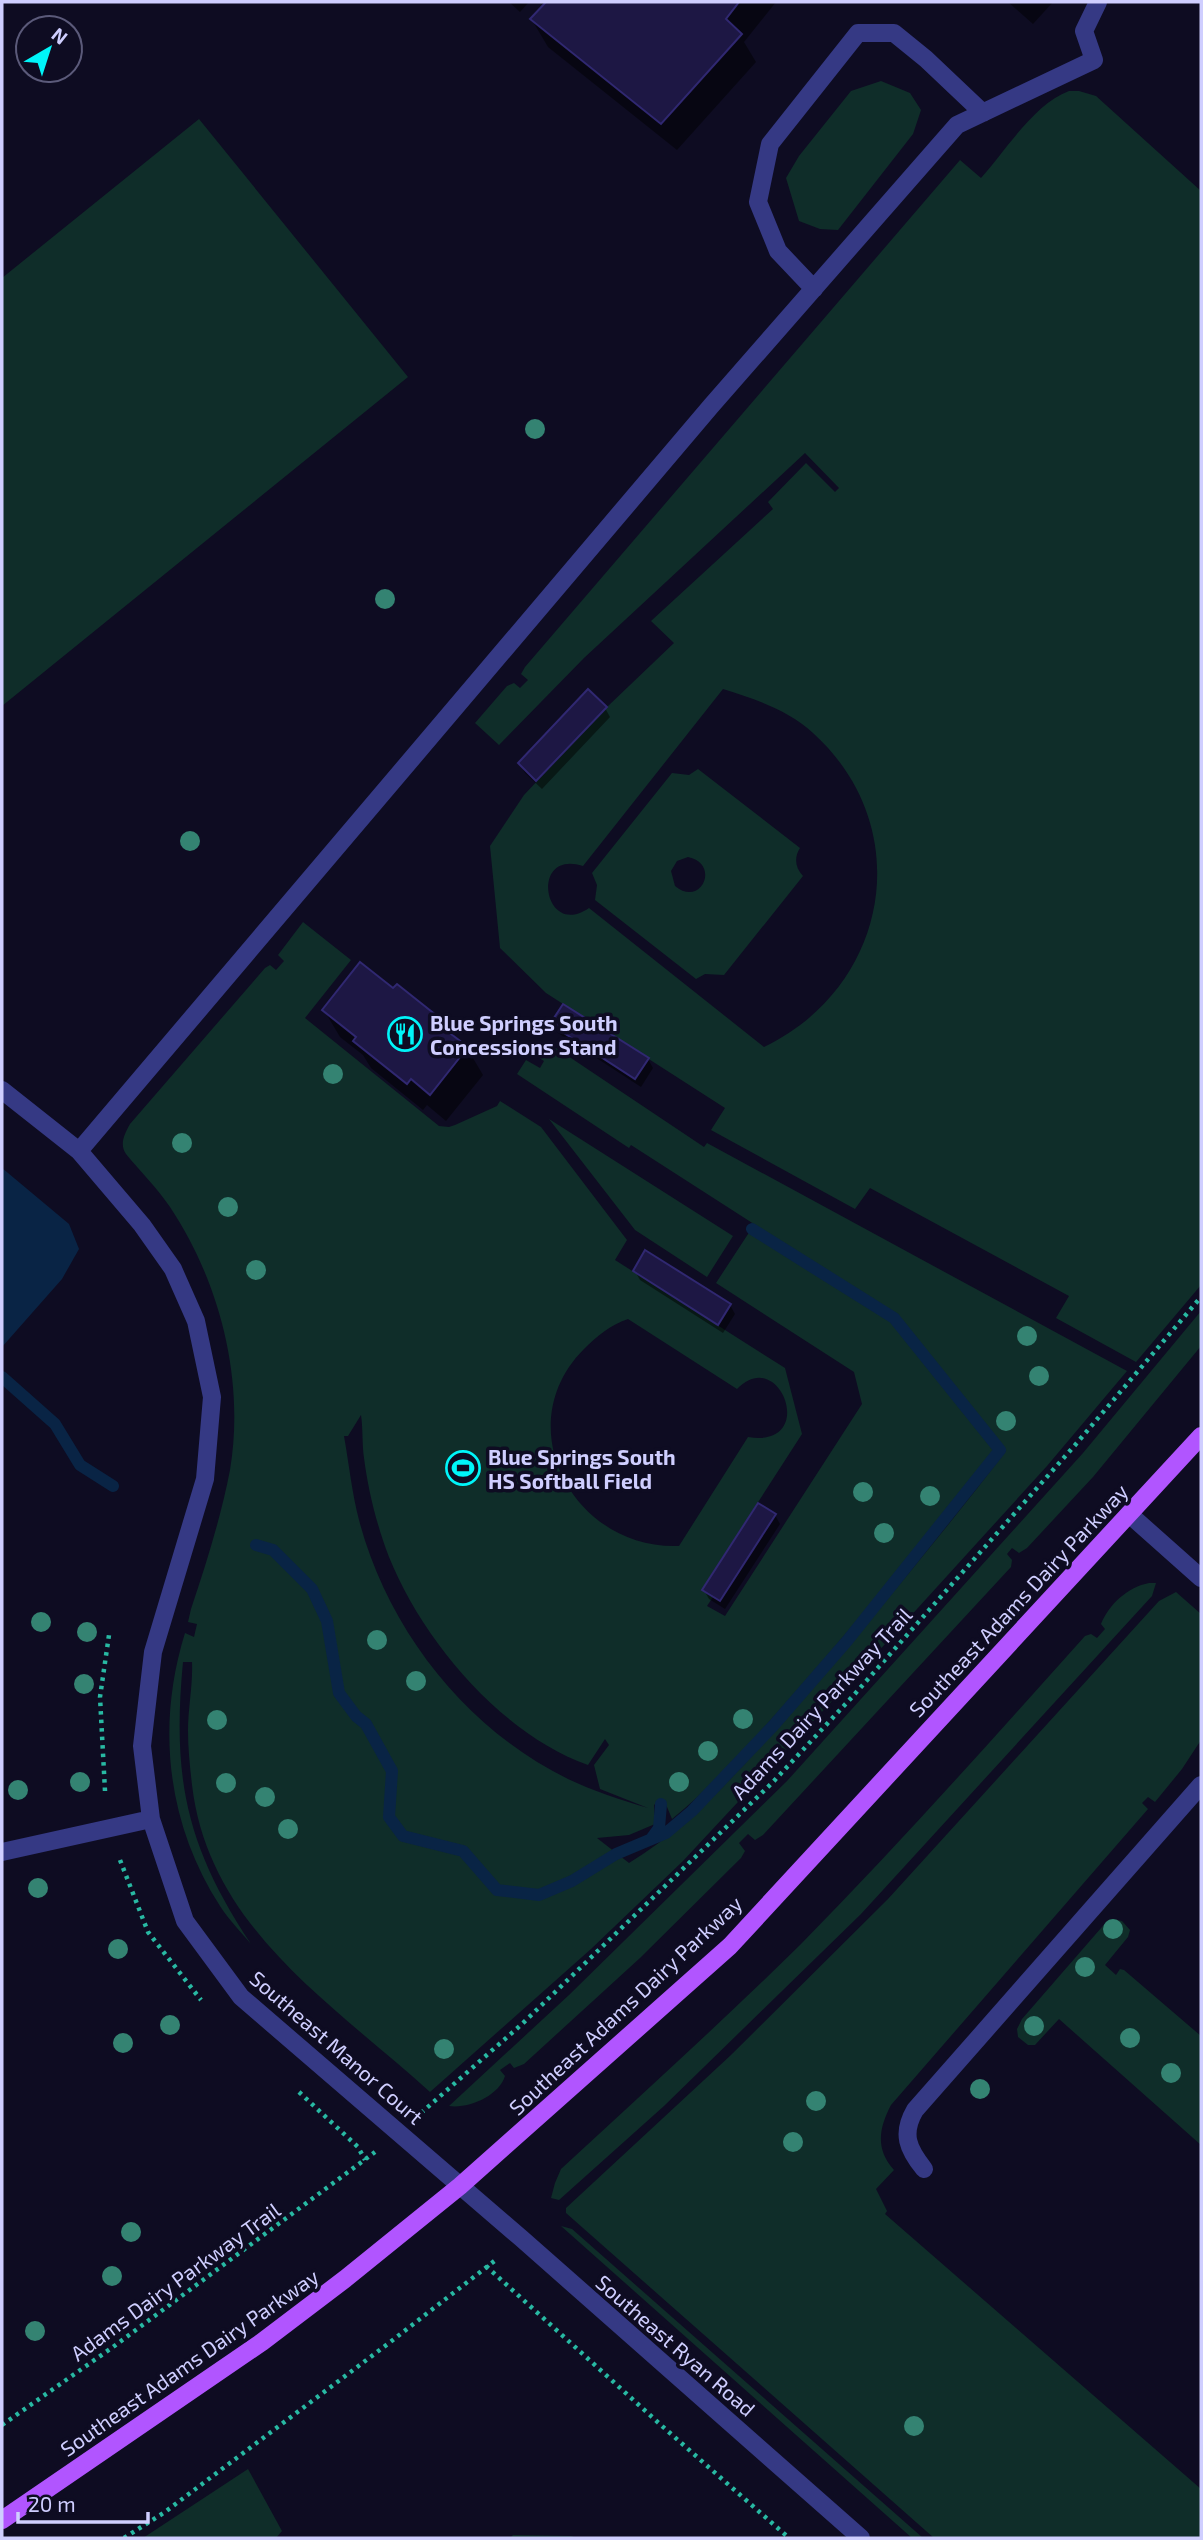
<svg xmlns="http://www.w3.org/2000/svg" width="1203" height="2540" font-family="'Exo 2',sans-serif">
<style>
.green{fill:#0f2d29;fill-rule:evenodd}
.water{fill:#092445}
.shadow{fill:#0007}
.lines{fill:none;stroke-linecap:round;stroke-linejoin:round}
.stream{stroke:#092445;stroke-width:12}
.building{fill:#1d1744;stroke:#302871;stroke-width:2}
.path{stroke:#28b9a3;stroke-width:4.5;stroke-dasharray:3.5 5;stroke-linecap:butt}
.minor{stroke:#353984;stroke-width:18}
.major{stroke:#b155ff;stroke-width:18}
.tree{fill:#348372}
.labels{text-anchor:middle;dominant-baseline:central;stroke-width:7;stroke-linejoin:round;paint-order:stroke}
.poi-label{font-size:21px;font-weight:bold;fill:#cfceff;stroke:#0e0c22;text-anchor:start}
.street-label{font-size:21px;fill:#cfceff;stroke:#0e0c22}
</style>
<rect width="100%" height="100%" fill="#0e0c22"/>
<!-- green -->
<path class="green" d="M881,81L910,93L921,110L913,134L838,230L820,229L799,221L786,178L799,156L851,91Z
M1069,91H1079L1096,96L1201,191V1285L1136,1362L1056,1318L1069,1296L870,1188L855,1209L711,1130L725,1108L546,993L500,948L490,846L524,795L607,707L674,643L651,621L773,509L768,502L806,463L835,492L839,488L805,453L584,658L499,745L475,723L507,686L514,683L520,688L528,680L521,674L525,667L960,160L981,178C1006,150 1034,104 1069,91ZM723,689C755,699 788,710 813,733C918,828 889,987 764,1047L589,908C543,940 529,848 583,866Z
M199,119L408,377L2,706V278Z
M698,769L800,848C794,857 795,868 803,876L724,975L705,974L696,979L595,900L597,885L592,873L672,773L689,775ZM688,857C721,864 701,908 675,886L671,871L677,861Z
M303,922L351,960L305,1018L439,1126L449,1127L455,1125L497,1106L500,1101L541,1127L627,1240L615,1260L785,1368L802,1434L702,1589L713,1597L707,1606L725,1616L862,1404L854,1372L716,1283L750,1231L892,1320L994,1451C926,1537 857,1623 784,1705C749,1744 713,1786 672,1819L665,1802L659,1801L654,1805L655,1824L629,1835L597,1838L629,1863C700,1820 755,1753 809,1691C877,1613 943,1533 1006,1451L898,1318L888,1310L631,1145L629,1148L517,1074L526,1060L540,1068L544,1061L531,1053L535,1046L540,1049L556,1048L704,1147L707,1143L1127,1371L1047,1466L887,1642L683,1861L591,1949L430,2092C332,2003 209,1928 192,1785C190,1767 188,1749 188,1731C188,1708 193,1685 192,1662H183C172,1778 186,1846 251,1944C241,1932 229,1920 220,1906C167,1824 156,1726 185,1633L194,1637L197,1624L188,1622L191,1609C206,1564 221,1517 230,1470C245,1380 220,1282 170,1207C157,1188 140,1171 126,1154C119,1144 125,1133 130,1124L265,968L270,965L276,970L284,961L278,955ZM628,1319L737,1389C780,1344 819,1449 748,1437L679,1546C574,1550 507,1426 584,1349C597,1336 610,1325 628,1319ZM361,1415C363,1428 362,1444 364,1458C368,1490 377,1526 389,1557C423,1641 501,1734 588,1765L605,1739L609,1745L594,1765L600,1789L648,1808C621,1800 593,1791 568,1779C466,1729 388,1630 359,1520C352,1493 349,1464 344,1436H348Z
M549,1119L733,1236L707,1277L635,1230Z
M1201,1311V1346L1093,1477L1027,1548L1019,1553L1012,1548L1007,1554L1012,1560L1011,1567L763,1835L755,1840L748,1834L739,1843L745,1851L741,1858L640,1958L524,2064L514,2068L510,2063L500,2070L505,2076C499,2096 468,2109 449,2106L569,1995L787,1781L1083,1453Z
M1149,1583H1156L1152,1596L861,1914L664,2106L559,2200L551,2198L555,2183L561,2169C642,2094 723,2021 801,1944C899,1844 992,1740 1085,1636L1091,1634L1097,1638L1105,1629L1101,1624C1109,1604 1128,1587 1149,1583Z
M1176,1592L1201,1614V1740L1182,1769L1155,1802L1148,1797L1142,1803L1148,1809L891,2105C879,2128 875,2149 894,2170L876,2189L887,2211L885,2214L1201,2489V2538H934L566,2213V2208L731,2055L888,1899L1159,1601Z
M1113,1919L1122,1921L1130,1930L1128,1937L1105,1965L1116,1975L1120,1969L1124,1970L1201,2036V2145L1059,2019L1035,2045H1028L1018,2037L1017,2029L1022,2019L1108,1920Z
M561,2226L572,2229L923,2538H912Z
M248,2469L282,2531L276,2538H143Z
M513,2535L571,2536L577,2538H510Z"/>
<!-- water -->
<path class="water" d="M2,1168L69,1224L79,1249L62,1279L2,1347Z"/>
<!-- shadow -->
<path class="shadow" d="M509,2H529L520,12Z
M549,2H776L744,42L756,62L677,150L548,47L532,20Z
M1008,2H1053L1033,24Z
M605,708L610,717L542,789L525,773L520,764Z
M564,1007L648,1059L653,1068L641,1087L558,1033L552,1024Z
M324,1010L449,1028L456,1040L467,1048L483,1075L446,1121L427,1105L423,1110L371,1068L363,1055L340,1037Z
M635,1271L730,1305L735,1314L723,1333L640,1280Z
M775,1515L780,1524L725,1609L709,1599L704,1590Z"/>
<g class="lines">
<!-- stream -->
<path class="stream" d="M2,1377L55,1424L80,1465L113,1486
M256,1545L273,1550L312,1589L327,1621L339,1693L356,1716L366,1724L392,1771L389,1817L403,1836L463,1851L497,1890L539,1895L572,1881L616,1854L666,1833L692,1811L773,1726L847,1641L1000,1450L894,1318L752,1229
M651,1839L659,1828L661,1804"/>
</g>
<!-- building -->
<path class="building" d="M546,2H739L726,19L742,34L661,124L530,19Z
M588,689L607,707L536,781L518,763Z
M360,962L393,988L397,984L451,1027L447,1031L468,1047L430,1095L411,1079L407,1084L353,1041L356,1037L322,1010Z
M563,1004L649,1058L635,1079L550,1024Z
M645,1250L731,1304L718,1325L633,1271Z
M758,1503L776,1514L720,1601L702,1590Z"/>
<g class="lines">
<!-- path -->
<path class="path" d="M105,1791L100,1697L109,1635
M120,1860L148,1932L201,2000
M299,2092L358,2147L365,2160
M421,2113L522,2024L773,1782L853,1696L1076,1444L1201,1297
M486,2266L662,2426L789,2538
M2,2425L113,2347L375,2152
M124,2538L165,2512L389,2343L497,2259"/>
<!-- minor -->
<path class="minor" d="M814,289L778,251L758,202L770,144L858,33H894L926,59L983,113
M2,1090L79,1151L711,406L957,125L1094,60L1084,31L1098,2
M79,1151L142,1225L173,1269L196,1321L212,1397L205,1479L153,1652L142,1746L151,1819L185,1921L241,1997L521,2238L861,2538
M1129,1514L1201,1578
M2,1852L151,1819
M924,2169C908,2149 901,2134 915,2110L1201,1785"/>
<!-- major -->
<path class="major" d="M2,2520L262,2342L345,2279L460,2186L730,1946L1201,1436"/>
</g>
<!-- trees -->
<g class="tree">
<circle cx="535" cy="429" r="10"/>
<circle cx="385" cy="599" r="10"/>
<circle cx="190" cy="841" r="10"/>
<circle cx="333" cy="1074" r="10"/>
<circle cx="182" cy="1143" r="10"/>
<circle cx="228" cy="1207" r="10"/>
<circle cx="256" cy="1270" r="10"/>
<circle cx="1027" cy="1336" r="10"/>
<circle cx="1039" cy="1376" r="10"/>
<circle cx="1006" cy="1421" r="10"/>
<circle cx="863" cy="1492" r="10"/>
<circle cx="930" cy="1496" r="10"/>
<circle cx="884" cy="1533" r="10"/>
<circle cx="41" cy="1622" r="10"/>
<circle cx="87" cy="1632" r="10"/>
<circle cx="377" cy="1640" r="10"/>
<circle cx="416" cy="1681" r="10"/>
<circle cx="84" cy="1684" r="10"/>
<circle cx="743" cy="1719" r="10"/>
<circle cx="217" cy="1720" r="10"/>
<circle cx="708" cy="1751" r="10"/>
<circle cx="80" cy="1782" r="10"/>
<circle cx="679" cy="1782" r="10"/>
<circle cx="226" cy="1783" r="10"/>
<circle cx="18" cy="1790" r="10"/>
<circle cx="265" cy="1797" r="10"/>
<circle cx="288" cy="1829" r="10"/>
<circle cx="38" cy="1888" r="10"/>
<circle cx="1113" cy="1929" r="10"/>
<circle cx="118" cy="1949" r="10"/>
<circle cx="1085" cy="1967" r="10"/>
<circle cx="170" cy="2025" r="10"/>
<circle cx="1034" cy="2026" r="10"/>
<circle cx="1130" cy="2038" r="10"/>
<circle cx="123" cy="2043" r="10"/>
<circle cx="444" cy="2049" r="10"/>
<circle cx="1171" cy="2073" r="10"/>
<circle cx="980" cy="2089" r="10"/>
<circle cx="816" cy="2101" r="10"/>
<circle cx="793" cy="2142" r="10"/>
<circle cx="131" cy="2232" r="10"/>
<circle cx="112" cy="2276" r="10"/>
<circle cx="35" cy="2331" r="10"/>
<circle cx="914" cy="2426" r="10"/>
</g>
<!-- icons -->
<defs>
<g id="restaurant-ring" transform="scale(1.75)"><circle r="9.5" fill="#0e0c22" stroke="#00f5f9" stroke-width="1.5"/><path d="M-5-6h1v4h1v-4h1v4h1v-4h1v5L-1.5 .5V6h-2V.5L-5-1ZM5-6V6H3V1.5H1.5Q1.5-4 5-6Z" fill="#00f5f9"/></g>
<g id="stadium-ring" transform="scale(1.75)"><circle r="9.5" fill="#0e0c22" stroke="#00f5f9" stroke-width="1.5"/><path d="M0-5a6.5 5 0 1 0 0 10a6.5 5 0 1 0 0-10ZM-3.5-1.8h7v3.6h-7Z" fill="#00f5f9"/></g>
</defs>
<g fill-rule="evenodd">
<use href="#restaurant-ring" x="405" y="1034"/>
<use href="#stadium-ring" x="463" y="1468"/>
</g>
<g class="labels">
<!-- poi labels -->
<g class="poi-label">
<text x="430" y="1022">Blue Springs South<tspan x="430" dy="24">Concessions Stand</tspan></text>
<text x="488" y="1456">Blue Springs South<tspan x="488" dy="24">HS Softball Field</tspan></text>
</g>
<!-- street labels -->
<g class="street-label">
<text transform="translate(1018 1600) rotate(-47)">Southeast Adams Dairy Parkway</text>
<text transform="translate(821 1703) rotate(-47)">Adams Dairy Parkway Trail</text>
<text transform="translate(625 2005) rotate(-43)">Southeast Adams Dairy Parkway</text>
<text transform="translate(337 2047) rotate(41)">Southeast Manor Court</text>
<text transform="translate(175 2281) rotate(-36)">Adams Dairy Parkway Trail</text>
<text transform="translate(676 2345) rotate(41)">Southeast Ryan Road</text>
<text transform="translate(189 2362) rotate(-35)">Southeast Adams Dairy Parkway</text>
</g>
</g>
<!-- border -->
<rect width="1203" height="2540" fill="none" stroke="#cfceff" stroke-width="7"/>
<!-- north arrow -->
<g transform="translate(49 49) rotate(39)"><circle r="33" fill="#0e0c22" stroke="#5b5a7a" stroke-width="2"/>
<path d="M0-5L12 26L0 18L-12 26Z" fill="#00f5f9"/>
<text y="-10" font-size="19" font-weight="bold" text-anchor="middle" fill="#cfceff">N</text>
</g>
<!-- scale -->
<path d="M18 2512v10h130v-10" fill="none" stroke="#cfceff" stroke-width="3.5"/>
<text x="28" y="2512" font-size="21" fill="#cfceff" stroke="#0e0c22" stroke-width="5" paint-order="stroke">20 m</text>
</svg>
